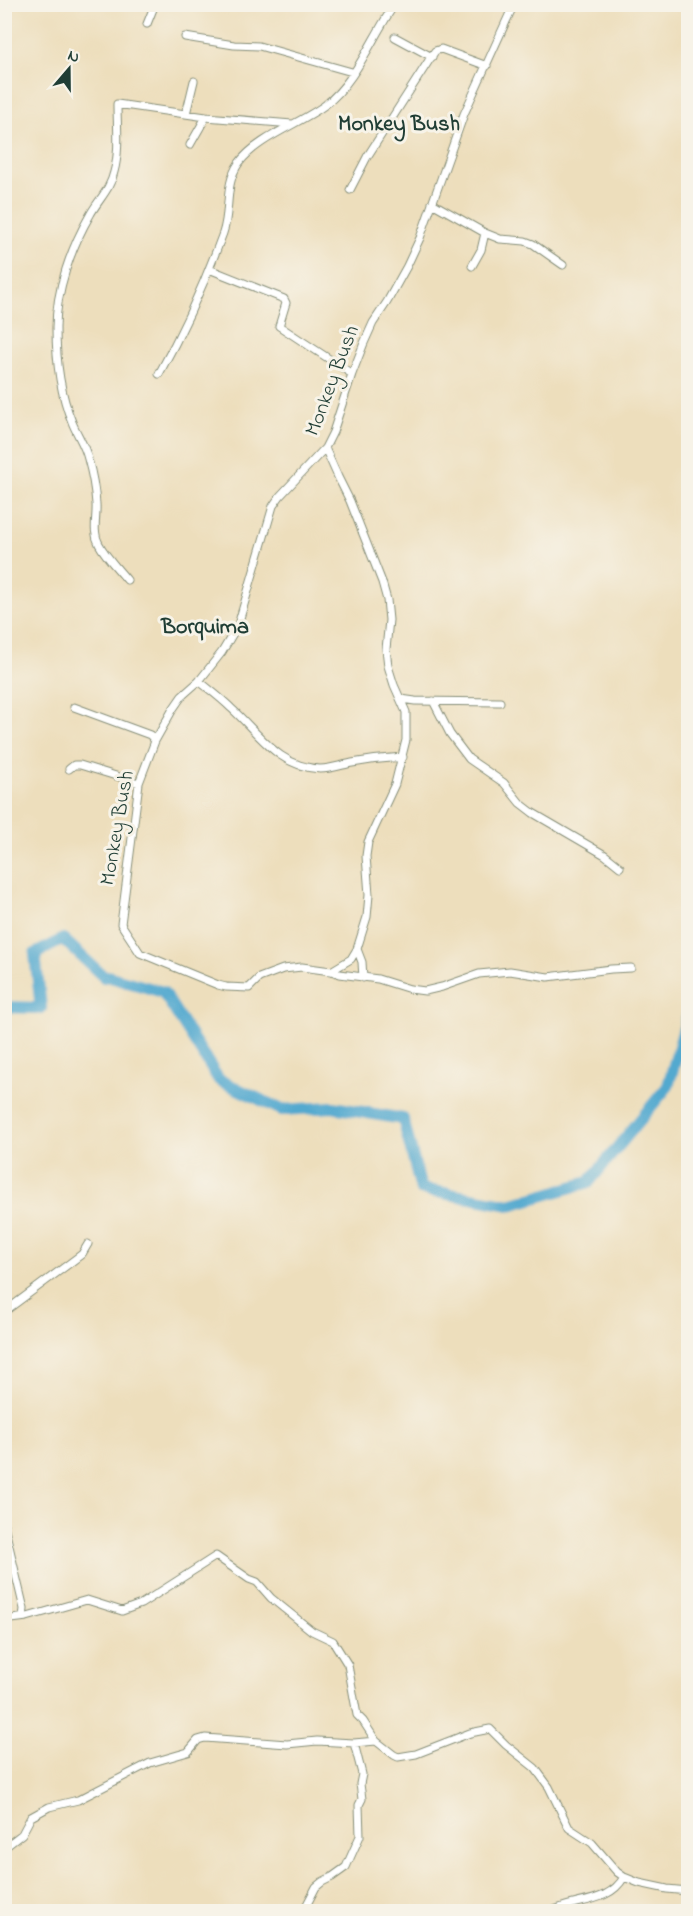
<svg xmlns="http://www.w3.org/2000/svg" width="693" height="1916" font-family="'Indie Flower',sans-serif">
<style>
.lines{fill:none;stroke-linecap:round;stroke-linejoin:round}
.river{stroke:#52a9cf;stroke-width:12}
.minor-casing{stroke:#868e78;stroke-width:9}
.minor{stroke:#fff;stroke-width:7}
.labels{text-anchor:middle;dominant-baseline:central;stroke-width:6;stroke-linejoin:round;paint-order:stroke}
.street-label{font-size:21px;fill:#1f3d34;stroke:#f7f3e8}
.neighbourhood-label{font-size:22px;font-weight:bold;fill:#1f3d34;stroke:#f7f3e8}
</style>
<rect width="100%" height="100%" fill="#f7f3e8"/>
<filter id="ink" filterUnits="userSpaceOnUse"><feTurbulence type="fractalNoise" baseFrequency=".0167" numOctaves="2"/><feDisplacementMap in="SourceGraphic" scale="12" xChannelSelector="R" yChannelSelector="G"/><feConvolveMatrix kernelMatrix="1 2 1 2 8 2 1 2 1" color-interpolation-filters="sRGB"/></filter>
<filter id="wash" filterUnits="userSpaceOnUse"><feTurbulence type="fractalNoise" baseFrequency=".008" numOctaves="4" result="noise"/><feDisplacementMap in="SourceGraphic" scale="24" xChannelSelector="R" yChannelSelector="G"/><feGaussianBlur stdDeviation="1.35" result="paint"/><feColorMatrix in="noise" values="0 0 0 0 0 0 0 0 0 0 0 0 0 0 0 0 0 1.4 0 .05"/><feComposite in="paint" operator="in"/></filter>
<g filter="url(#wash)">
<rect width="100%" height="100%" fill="#eddebc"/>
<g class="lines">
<!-- river -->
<path class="river" d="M4,1007L41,1008L35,954L63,939L104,977L107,976L163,992L219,1080L282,1110L333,1107L403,1119L421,1189L510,1205L589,1182L668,1086L688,1015"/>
</g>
</g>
<g filter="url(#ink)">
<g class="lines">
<!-- minor casing -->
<g class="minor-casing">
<path id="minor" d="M147,24L155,4
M185,37L234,45L259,46L352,72
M395,37L432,57
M186,114L194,81
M190,145L206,117
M350,190L367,157L435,51L441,49L487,66
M432,203L485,233L500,239L525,241L533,244L563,265
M472,266L481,250L485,233
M209,269L284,299L286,303L279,326L352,374
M159,374C184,329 205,282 223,233C231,210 224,184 239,163C257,138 301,123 325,105C356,82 373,35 395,4
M325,448L338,477L350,501L382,582L387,600L389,620L386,649L388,666L394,685L406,712V740L395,784L368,842L366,856L369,895L367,917L357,949L351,959L331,971L302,967L283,969L259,978L249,988L226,987L218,985L140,953L121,924L139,783L155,741L173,709L182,696L199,681L222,652L238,625L273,506L280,496L325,448L333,432L352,374L364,343L373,323L387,302L407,266L420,238L464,114L514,4
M127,580C118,569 106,557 99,544C92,531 97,518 96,504C95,489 92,473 88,459C85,445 77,435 72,422C60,393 56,359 56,328C56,290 71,248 90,215C98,200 110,190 114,172C120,151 117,126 117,104L206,117L292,124
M199,681C210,690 221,698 231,708C259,733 278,767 320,769C331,769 342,765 352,763C369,760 386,758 403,757
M401,699L415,701L500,702
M433,701L450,734L469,759L504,783L520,803L533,813L605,855L620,867
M74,707L150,735L155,741
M69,769L74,765H80L139,783
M357,949L362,962L363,978
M331,971L340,974L378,979L410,989L425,991L442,987L479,974L510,971L548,977L611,969L631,968
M4,1312L70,1263L82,1254L88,1244
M4,1525L24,1609L23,1617
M4,1620L27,1617L87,1600L122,1611L141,1604L216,1556L249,1579L257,1582L271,1598L312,1631L333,1641L348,1665L357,1715L363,1721L376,1741L394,1755L398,1757L416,1754L470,1733L490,1729L506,1745L535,1768L549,1787L569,1828L592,1843L617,1872L624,1877L639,1883L667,1889L688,1891
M4,1848L22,1834L31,1817L49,1807L78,1800L150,1763L188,1752L198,1740L205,1738L287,1744L317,1741L354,1743L376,1741
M300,1912L305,1908L316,1887L322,1882L332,1877L346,1867L360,1836L359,1805L362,1799L360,1784L362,1774L354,1743
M550,1912C575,1899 609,1904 624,1877"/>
</g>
<!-- minor -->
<use href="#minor" class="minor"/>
</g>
</g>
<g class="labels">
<!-- street labels -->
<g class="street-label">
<text transform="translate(333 381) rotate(-69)">Monkey Bush</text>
<text transform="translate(118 828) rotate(-80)">Monkey Bush</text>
</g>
<!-- neighbourhood labels -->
<g class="neighbourhood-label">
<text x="399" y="125">Monkey Bush</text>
<text x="205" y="628">Borquima</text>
</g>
</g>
<!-- margin -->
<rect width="693" height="1916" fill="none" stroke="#f7f3e8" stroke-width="24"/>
<!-- north arrow -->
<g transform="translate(69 69) rotate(20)" stroke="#f7f3e8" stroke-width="4.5" paint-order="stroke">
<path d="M0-4.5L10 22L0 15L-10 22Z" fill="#1f3d34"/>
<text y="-9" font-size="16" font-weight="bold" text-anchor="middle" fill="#1f3d34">N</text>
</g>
</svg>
